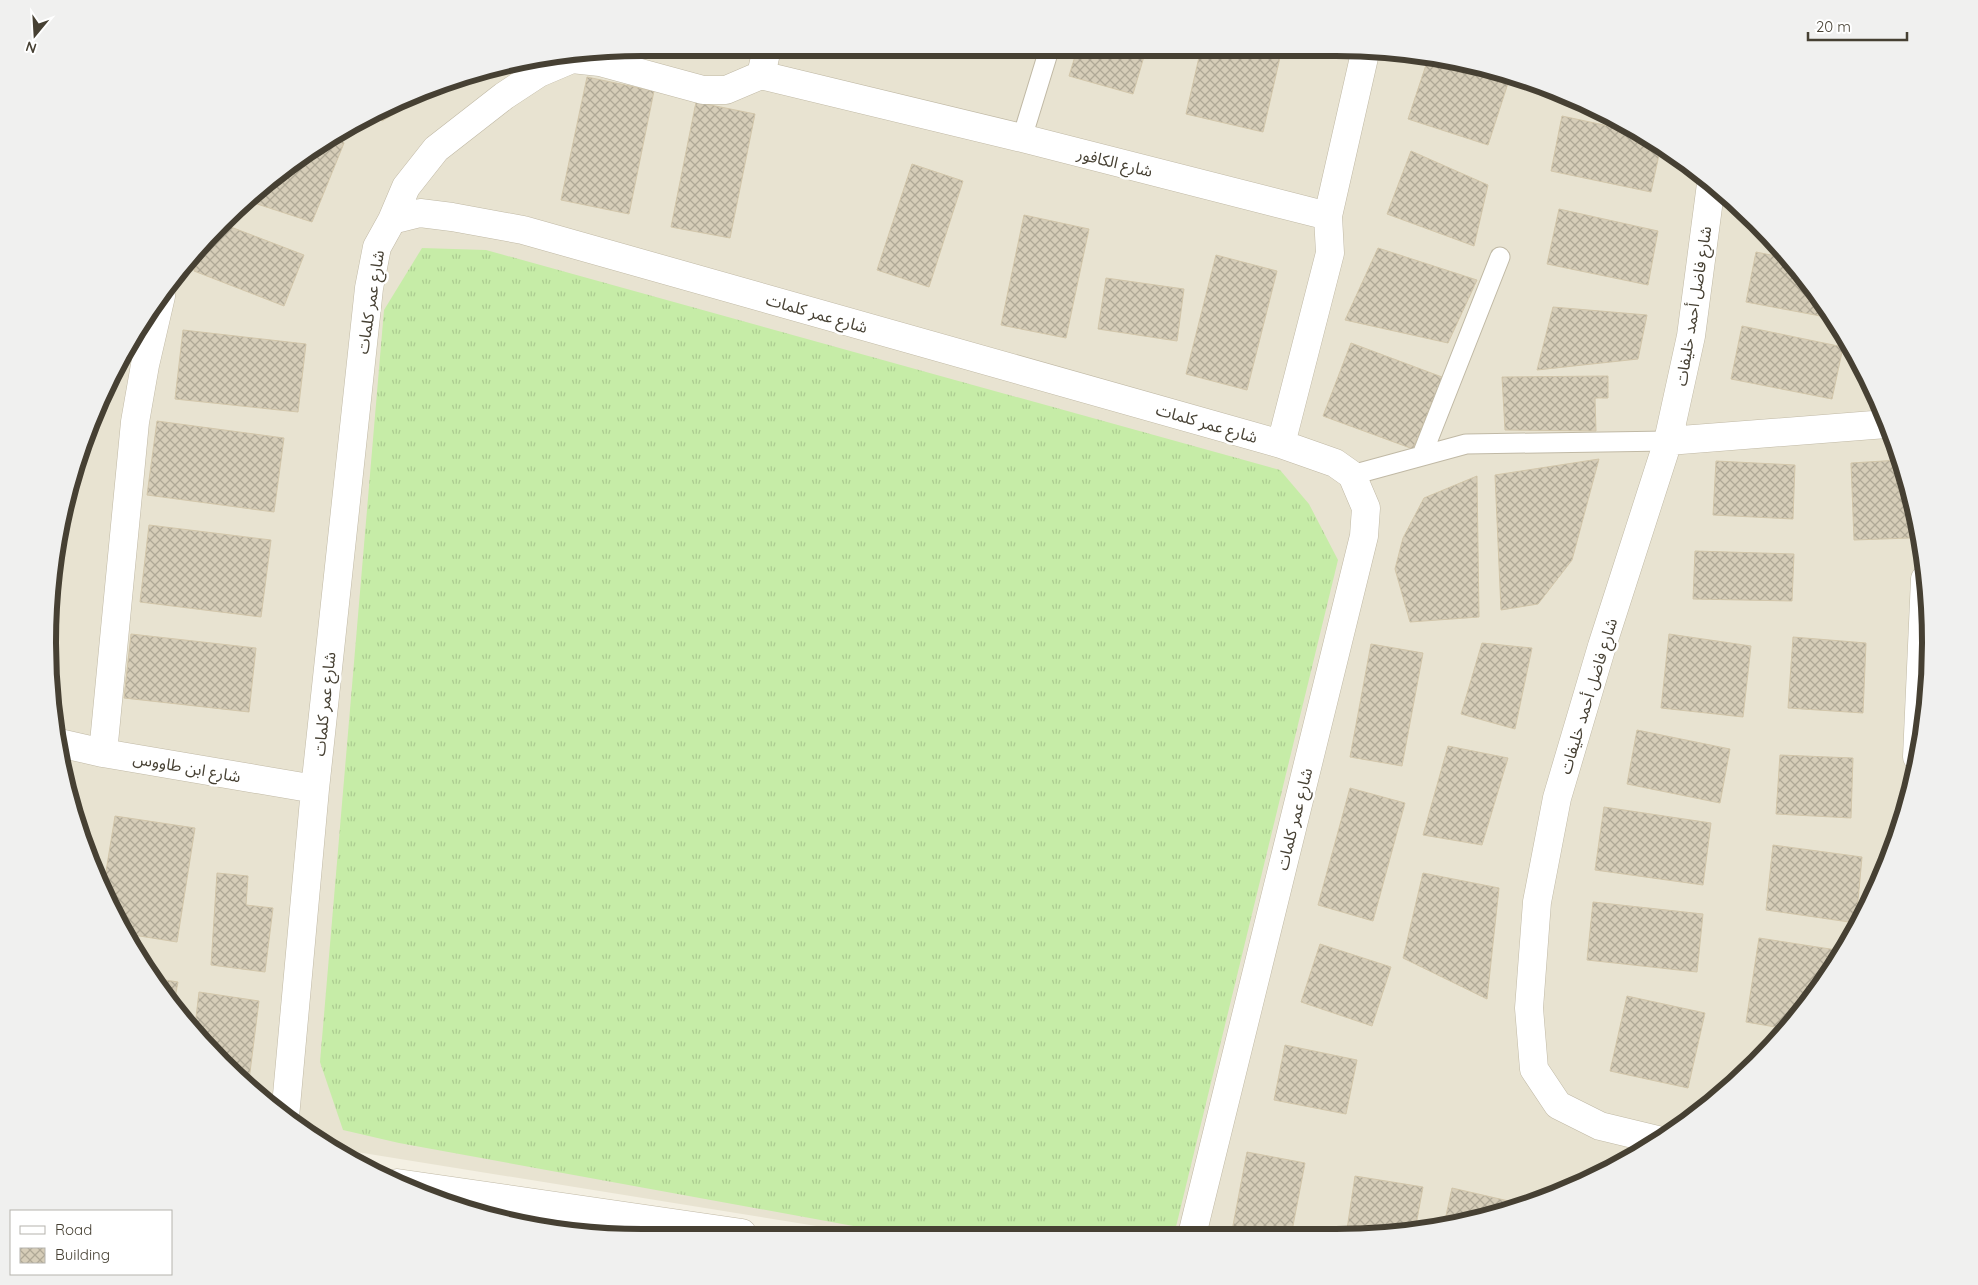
<svg xmlns="http://www.w3.org/2000/svg" width="1978" height="1285" font-family="Quicksand,'Noto Sans Arabic',sans-serif">
<style>
.residential{fill:#e8e3d1}
.grass{fill:url(#grass-tufts)}
.building{fill:url(#building-cross-hatch);stroke:#d2c6aa}
.lines{fill:none;stroke-linecap:round;stroke-linejoin:round}
.service-casing{stroke:#c0b9a5;stroke-width:21}
.minor-casing{stroke:#c0b9a5;stroke-width:29}
.tertiary-casing{stroke:#c0b9a5;stroke-width:29}
.service{stroke:#fff;stroke-width:19}
.minor{stroke:#fff;stroke-width:28}
.tertiary{stroke:#fff;stroke-width:28}
.labels{text-anchor:middle;dominant-baseline:central;stroke-width:5;stroke-linejoin:round;paint-order:stroke}
.street-label{font-size:16px;fill:#464033;stroke:#fff}
.rim{fill:none;stroke:#464033;stroke-width:6}
</style>
<defs>
<pattern id="grass-tufts" width="24" height="20" patternUnits="userSpaceOnUse" patternTransform="scale(1.25)"><rect width="24" height="20" fill="#c6eca7"/><path d="M3 7l-1-3M5 7V3M7 7l1-3M15 17l-1-3M17 17v-4M19 17l1-3" fill="none" stroke="#abcb90"/></pattern>
<pattern id="building-cross-hatch" width="8" height="8" patternUnits="userSpaceOnUse" patternTransform="scale(1.25)"><rect width="8" height="8" fill="#d6cdb8"/><path d="M0 0l8 8M0 8l8-8" fill="none" stroke="#afa896"/></pattern>
</defs>
<rect width="100%" height="100%" fill="#f4f0e3"/>
<!-- residential -->
<path class="residential" d="M565,53H1413L1490,68L1598,109L1728,195L1807,280L1869,379L1910,488L1929,603L1925,720L1899,833L1851,940L1783,1035L1698,1114L1599,1176L1490,1217L1374,1236L866,1234L332,1148L312,1137L250,1090L148,973L93,870L68,796L49,682V604L79,451L127,345L171,280L250,195L312,148L452,79Z"/>
<!-- grass -->
<path class="grass" d="M422,248L486,250L1280,470L1309,504L1338,560L1174,1235L897,1234L399,1143L343,1130L320,1062L384,310Z"/>
<!-- building -->
<path class="building" d="M1076,53H1145L1133,94L1069,76Z
M1200,53H1281L1263,132L1186,114Z
M1429,56L1471,64L1510,77L1488,145L1408,119Z
M458,77L382,121L378,115L452,79Z
M587,77L654,91L629,214L561,200Z
M1560,94L1583,103L1559,98Z
M696,102L755,114L730,238L671,227Z
M1562,116L1632,131L1660,150L1651,192L1551,171Z
M337,135L344,143L312,222L245,200L312,148Z
M1411,151L1488,185L1474,246L1387,214Z
M912,164L963,181L929,287L877,270Z
M1559,209L1658,231L1648,285L1547,264Z
M1024,215L1089,229L1066,338L1001,325Z
M223,224L304,255L284,306L194,271L205,244Z
M1767,237L1776,247L1766,245Z
M1378,248L1477,280L1448,343L1345,320Z
M1756,252L1786,258L1807,280L1831,318L1746,302Z
M1216,255L1277,271L1247,390L1186,374Z
M1106,278L1184,289L1177,341L1098,329Z
M1553,307L1647,315L1638,359L1537,370Z
M1742,326L1843,347L1832,399L1731,379Z
M183,330L306,344L298,412L175,399Z
M1351,343L1442,377L1413,449L1323,416Z
M1608,376V398H1595L1596,431L1505,430L1502,377Z
M157,421L284,438L274,512L147,495Z
M1599,459L1572,560L1538,604L1501,610L1495,475Z
M1900,460L1908,482L1910,538L1854,540L1851,463Z
M1716,461L1795,465L1793,519L1713,515Z
M1477,476L1479,617L1410,622L1395,569L1403,538L1424,498Z
M149,525L271,540L261,617L140,602Z
M1695,551L1794,554L1792,601L1693,599Z
M131,634L256,648L249,712L124,698Z
M1669,634L1751,646L1743,717L1661,708Z
M1793,637L1866,643L1863,713L1788,708Z
M1482,643L1532,648L1515,729L1461,714Z
M1371,644L1423,653L1402,766L1350,757Z
M1637,730L1730,749L1720,803L1627,784Z
M1448,746L1508,758L1482,845L1423,835Z
M1780,755L1853,758L1851,818L1776,814Z
M1350,788L1405,803L1373,921L1318,905Z
M1604,807L1711,823L1703,885L1595,870Z
M115,816L195,828L177,942L127,934L103,890Z
M1773,845L1862,857L1856,923L1766,910Z
M217,873L248,876L246,905L273,908L265,972L211,965Z
M1423,873L1499,888L1487,999L1403,958Z
M1593,902L1703,914L1697,972L1587,960Z
M1759,938L1843,951L1787,1029L1746,1022Z
M1320,944L1391,967L1372,1026L1301,1002Z
M152,978L178,982L174,1003Z
M199,992L259,1001L248,1088L195,1026Z
M1627,996L1705,1013L1688,1088L1610,1071Z
M1285,1045L1357,1060L1346,1114L1274,1100Z
M1756,1051L1764,1053L1753,1062Z
M1247,1152L1305,1163L1291,1236H1231Z
M1355,1176L1423,1187L1415,1230L1374,1236H1346Z
M1452,1188L1513,1202L1512,1209L1490,1217L1444,1225Z"/>
<g class="lines">
<!-- service casing -->
<g class="service-casing">
<path id="service" d="M1022,138L1048,53
M1422,455L1500,257
M1352,475L1466,444L1668,441"/>
</g>
<!-- minor casing -->
<g class="minor-casing">
<path id="minor" d="M766,53L761,75L1022,138L1328,216L1365,53
M392,220L406,187L436,149L504,96L539,73L572,59L600,62L703,90H726L761,75
M1668,441L1886,424
M1281,444L1330,253L1328,216
M59,743L103,753L315,789
M103,753L135,422L145,365L161,296
M1917,757L1925,579
M285,1117L315,789L369,288L377,247L392,220L420,213L452,217L523,230L1281,444L1335,463L1352,475L1366,508L1364,536L1192,1235
M1658,1140L1600,1126L1558,1105L1534,1069L1529,1008L1537,902L1557,798L1602,646L1668,441L1691,336L1711,184"/>
</g>
<!-- tertiary casing -->
<g class="tertiary-casing">
<path id="tertiary" d="M397,1183L742,1233"/>
</g>
<!-- service -->
<use href="#service" class="service"/>
<!-- minor -->
<use href="#minor" class="minor"/>
<!-- tertiary -->
<use href="#tertiary" class="tertiary"/>
</g>
<g class="labels">
<!-- street labels -->
<g class="street-label">
<text transform="translate(1115 162) rotate(14)">شارع الكافور</text>
<text transform="translate(370 302) rotate(-81)">شارع عمر كلمات</text>
<text transform="translate(1693 306) rotate(-81)">شارع فاضل أحمد خليفات</text>
<text transform="translate(817 313) rotate(16)">شارع عمر كلمات</text>
<text transform="translate(1207 423) rotate(16)">شارع عمر كلمات</text>
<text transform="translate(1588 696) rotate(-73)">شارع فاضل أحمد خليفات</text>
<text transform="translate(324 704) rotate(-84)">شارع عمر كلمات</text>
<text transform="translate(187 767) rotate(10)">شارع ابن طاووس</text>
<text transform="translate(1294 819) rotate(-76)">شارع عمر كلمات</text>
</g>
</g>
<!-- crop -->
<path d="M0 0H1978V1285H0ZM642 56H1336A586 586 0 0 1 1922 642V643A586 586 0 0 1 1336 1229H642A586 586 0 0 1 56 643V642A586 586 0 0 1 642 56Z" fill="#f0f0ef" fill-rule="evenodd"/>
<path class="rim" d="M642 56H1336A586 586 0 0 1 1922 642V643A586 586 0 0 1 1336 1229H642A586 586 0 0 1 56 643V642A586 586 0 0 1 642 56Z"/>
<!-- legend -->
<rect x="10" y="1210" width="162" height="65" fill="#ffffff" stroke="#b5b3ad"/>
<rect x="20" y="1226" width="25" height="8" fill="#ffffff" stroke="#b5b3ad"/>
<text x="55" y="1235" font-size="15" fill="#464033">Road</text>
<rect x="20" y="1248" width="25" height="15" fill="url(#building-cross-hatch)" stroke="#b5b3ad"/>
<text x="55" y="1260" font-size="15" fill="#464033">Building</text>
<!-- north arrow -->
<g transform="translate(35 35) rotate(198)" stroke="#ffffff" stroke-width="4" paint-order="stroke">
<path d="M0-4L9 19L0 12L-9 19Z" fill="#464033"/>
<text y="-8" font-size="14" font-weight="bold" text-anchor="middle" fill="#464033">N</text>
</g>
<!-- scale -->
<path d="M1808 32v8h99v-8" fill="none" stroke="#464033" stroke-width="2.5"/>
<text x="1816" y="32" font-size="15" fill="#464033" stroke="#ffffff" stroke-width="4" paint-order="stroke">20 m</text>
</svg>
